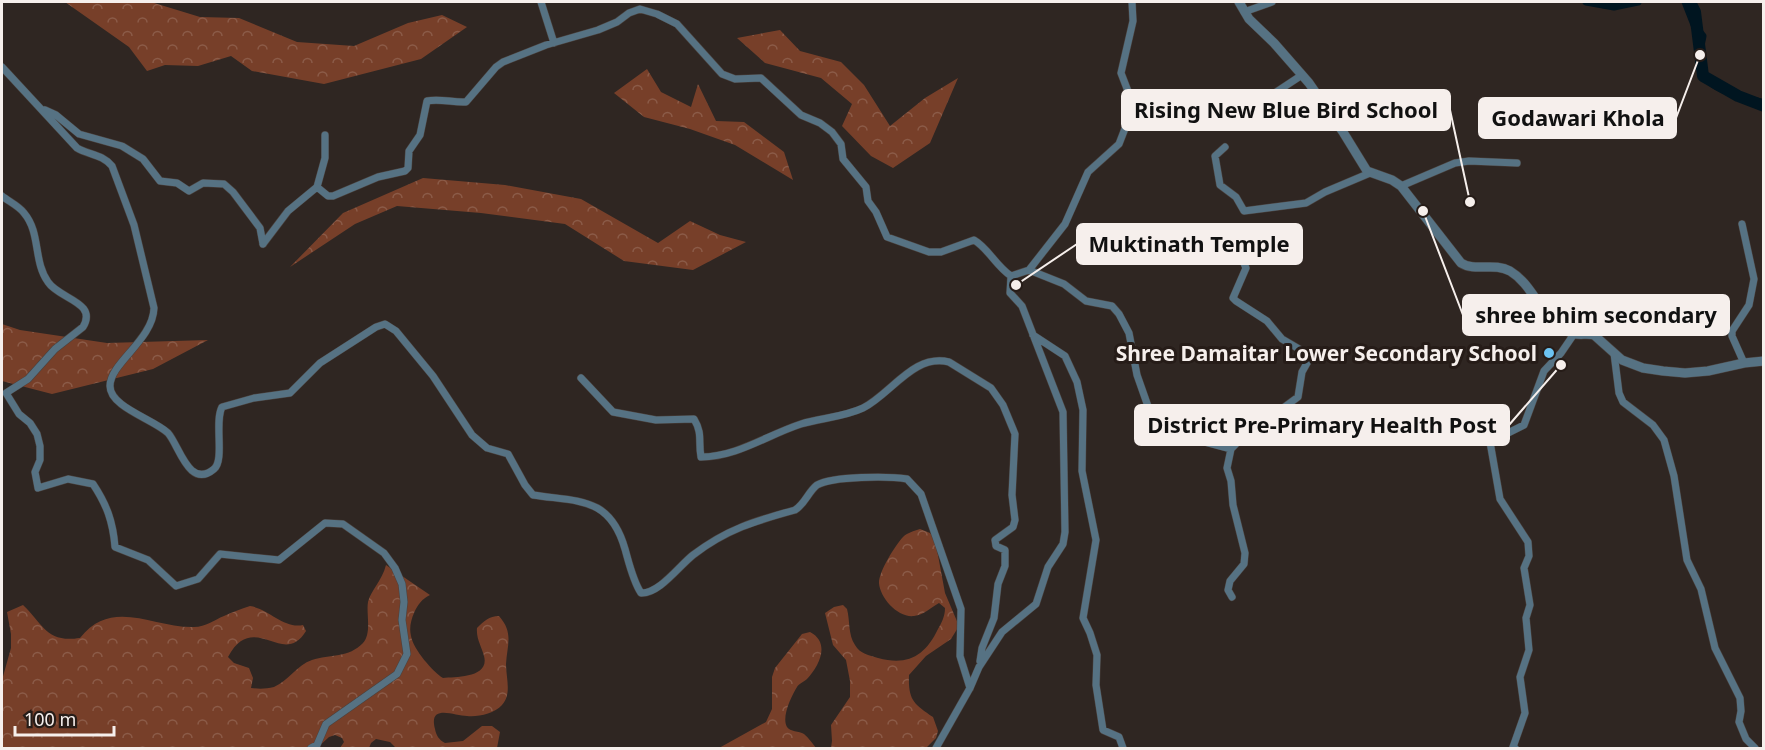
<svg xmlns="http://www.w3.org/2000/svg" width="1765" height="750" font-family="'Noto Sans',sans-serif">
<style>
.forest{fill:url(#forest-crowns)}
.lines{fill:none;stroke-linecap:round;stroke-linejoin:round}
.canal{stroke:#001520;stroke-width:7}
.river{stroke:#001520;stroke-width:12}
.minor-casing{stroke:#4b423e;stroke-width:8}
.tertiary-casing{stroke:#4b423e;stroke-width:10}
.minor{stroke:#567283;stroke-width:7}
.tertiary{stroke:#567283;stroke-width:9}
.poi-dot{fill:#6cc3f2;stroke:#261c18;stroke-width:2}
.labels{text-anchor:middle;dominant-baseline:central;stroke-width:6;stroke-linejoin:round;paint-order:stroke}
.poi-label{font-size:21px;font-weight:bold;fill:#f6efec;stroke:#261c18;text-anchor:end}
.leader{fill:none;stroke:#f6efec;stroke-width:2}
.callout-dot{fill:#f6efec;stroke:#261c18;stroke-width:2}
.callout{fill:#f6efec;stroke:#f6efec;stroke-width:2}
.callout-label{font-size:22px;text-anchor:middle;font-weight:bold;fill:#111}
</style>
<defs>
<pattern id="forest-crowns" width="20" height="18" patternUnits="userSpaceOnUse" patternTransform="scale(1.5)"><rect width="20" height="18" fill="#773f29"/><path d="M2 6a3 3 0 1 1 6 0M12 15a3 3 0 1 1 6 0" fill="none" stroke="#8b5b48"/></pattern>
</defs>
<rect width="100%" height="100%" fill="#2f2622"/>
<!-- forest -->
<path class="forest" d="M65,2H151L200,17L239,18L297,42L354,46L408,23L442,15L467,27L421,59L324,84L252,71L231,56L198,66L165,65L147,71L129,47Z
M780,30L800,51L841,62L864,85L890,126L925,98L958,78L930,143L893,168L871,156L842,126L852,104L821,78L765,63L737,38Z
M647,69L661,92L691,107L698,84L716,121L744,122L784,152L793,180L735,145L690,129L644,117L614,93Z
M423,178L505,185L581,199L658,243L690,221L720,235L746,242L693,270L624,261L565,224L481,213L397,206L355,224L290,267L343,213Z
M2,324L20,330L107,343L208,340L153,369L52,394L2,381Z
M920,529L930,533L935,539L945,593L959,626L951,639L926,656L909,675C908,700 914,704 933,717L938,731L936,738L926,748H831L832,741L831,725L850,697V681L846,660L833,645L825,613L834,607L843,605L847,609C850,620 848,635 855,645C860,654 869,655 878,658C908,666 925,656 938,629C942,622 945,616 945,608L939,603C930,608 924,615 914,616C898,618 880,598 879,583C879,571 895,546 903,537C907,533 914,531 920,529Z
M386,565L430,595C422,599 418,604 414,613C411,620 409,628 411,636C413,649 433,672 443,678C456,677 490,678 484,656C482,647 476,639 477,628C484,621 489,616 499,616C514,633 507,645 506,664C506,678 512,694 502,705C494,714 478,717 467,716C455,716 428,703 435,729C436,735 439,740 445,743L463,741L482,726H492L500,732L497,748H396L390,742L376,739L371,743L369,748H340L344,742L342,738L335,735L329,737L317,748H2V680L11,648V634L7,612L23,605C44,625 46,643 80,638C112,597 153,628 194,627C206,627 214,620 224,616C232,612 241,609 250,606C269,609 284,629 303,625L306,631C283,669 254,609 228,657L234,663L249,668L253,678L251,688C259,689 266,689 274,687C288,681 297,665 312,660C330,654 349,658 363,643C372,633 366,614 368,602C371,590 382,581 386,565Z
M810,632C831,643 819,666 807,679C804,682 798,684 797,687C792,695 781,717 787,727C790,732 799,731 804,734C809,738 812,743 816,748H719L766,722L772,709V677L775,668L802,634Z"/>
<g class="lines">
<!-- canal -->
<path class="canal" d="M1586,2L1614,7L1638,2
M1685,2L1694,25L1703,36C1702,43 1699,51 1699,59C1698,90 1741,96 1764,103"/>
<!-- river -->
<path class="river" d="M1603,2L1608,3L1616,2
M1690,2L1695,12L1703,76L1738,96L1764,106"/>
<!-- minor casing -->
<g class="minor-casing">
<path id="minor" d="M541,2L554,43
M1244,12L1272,2
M2,67L77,148C89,155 102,154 112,166L134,225L154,308C153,340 110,363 110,386C110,407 153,419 168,433C179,445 189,490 214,469C225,460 214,422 222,407L254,398L290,393L320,363L376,327L385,324L396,331L433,376L472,435L487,448L508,454L525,485L533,495C578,502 610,496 625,549C629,563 633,581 641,593C659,594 679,566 693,555C727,529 755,521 795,510C805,504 808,492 817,485C833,476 889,476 907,479L921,494L961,609L960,656L970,688
M45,110L56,115L79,134L122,146L143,159L160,181L177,183L189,191L203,183L224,184L233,192L260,228L263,244
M1204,119L1255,106L1302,75
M1225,147L1215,156L1220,185L1236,197L1244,211L1306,203L1325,192L1370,173
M1401,186L1455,163L1469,161L1517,163
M317,187L325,158V135
M2,196C8,201 19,206 24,213C41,233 33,261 48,282C59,299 98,302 83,327L55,349L28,379L6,393L19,414L30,423L37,434L40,446V460L35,472L38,488L68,479L93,484C107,505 113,522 115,547L148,560L176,586L198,579L220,554L279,560L325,523L343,524L384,553L395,568L402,584L404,602L402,620L407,654L397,674L326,724L317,745L311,748
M1742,224L1754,279L1749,305L1732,331V336L1744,363
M263,244L288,211L317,187L328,196H333L378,177L405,171L408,168L409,151L420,135L427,101C440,98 453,103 466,102L496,67L503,62L546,45L598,30L617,22L629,13L640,9L657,14L677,24L722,74L735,79L761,78L801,115L820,123L832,132L841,144L843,159L866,187L868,201L876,212L887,237L929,252H941L974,240C988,248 996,266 1011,276
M1029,270L1064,284L1086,301L1112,306L1119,314L1129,333L1137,375L1156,429L1231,449L1260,419L1275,414L1298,397L1302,372L1311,356L1282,339L1267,321L1236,301L1233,298L1246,268L1243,261L1217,247
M1033,335L1065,356L1077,382L1083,410L1082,471L1096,540L1083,618L1090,633L1097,655L1096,685L1103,730L1119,737L1123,748
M1614,353L1619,393L1623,402L1653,425L1664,440L1674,476L1687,560L1701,589L1715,648L1740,698L1741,711L1739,722L1746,739L1755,748
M581,378L613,412L656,420L694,419C703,434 698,441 701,457C737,457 767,435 801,424C821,418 844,417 863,408C891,394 914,353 949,362L991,388L1003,405L1015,434L1012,495L1015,520L1013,527L995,540L996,546L1005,550V566L998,584L994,618L982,648L980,661
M1231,449L1227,468L1231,481L1233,505L1245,553L1244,564L1230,581L1228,590L1232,597
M936,748L970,688L979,667L1002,632L1036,604L1048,567L1063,544L1065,532L1063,412L1022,306L1010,293L1011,276L1029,270L1065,224L1088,172L1119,144L1131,113V99L1121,73L1133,21L1132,2
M1515,748L1513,747L1525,713L1520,677L1529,650L1526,618L1530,605L1524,568L1529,556L1528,542L1500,499L1490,442L1524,425L1544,371L1561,353L1574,334"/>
</g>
<!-- tertiary casing -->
<g class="tertiary-casing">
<path id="tertiary" d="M1239,2L1249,19L1274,43L1309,83L1343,132L1367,171L1392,180L1401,186L1461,263C1475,272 1494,262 1510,271C1535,286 1540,319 1571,333C1579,336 1586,333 1594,335L1622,360L1643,368L1663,371L1685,373L1708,371L1744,363L1764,361"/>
</g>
<!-- minor -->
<use href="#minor" class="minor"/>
<!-- tertiary -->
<use href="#tertiary" class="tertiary"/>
</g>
<!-- markers -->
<circle class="poi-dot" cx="1549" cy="353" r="6"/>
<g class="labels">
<!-- poi labels -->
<g class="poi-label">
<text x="1537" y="353">Shree Damaitar Lower Secondary School</text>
</g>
</g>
<!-- callouts -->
<path class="leader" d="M1470 202L1450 110M1700 55L1676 118M1016 285L1077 244M1423 211L1463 315M1561 365L1509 425"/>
<g class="callout-dot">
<circle cx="1470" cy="202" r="6"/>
<circle cx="1700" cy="55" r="6"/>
<circle cx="1016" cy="285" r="6"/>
<circle cx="1423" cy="211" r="6"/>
<circle cx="1561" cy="365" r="6"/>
</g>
<g class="callout">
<rect x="1122" y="90" width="328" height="40" rx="6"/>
<rect x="1479" y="98" width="197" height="40" rx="6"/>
<rect x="1077" y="224" width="225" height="40" rx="6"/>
<rect x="1463" y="295" width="266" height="40" rx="6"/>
<rect x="1135" y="405" width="374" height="40" rx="6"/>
</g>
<g class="callout-label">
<text x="1286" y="118">Rising New Blue Bird School</text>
<text x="1578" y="126">Godawari Khola</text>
<text x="1189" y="252">Muktinath Temple</text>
<text x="1596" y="323">shree bhim secondary</text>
<text x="1322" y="433">District Pre-Primary Health Post</text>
</g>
<!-- border -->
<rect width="1765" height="750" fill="none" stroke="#f6efec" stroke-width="6"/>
<!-- scale -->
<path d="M15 726v9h99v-9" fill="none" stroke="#f6efec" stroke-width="3"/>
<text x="24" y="726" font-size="18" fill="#f6efec" stroke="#261c18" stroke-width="4.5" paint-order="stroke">100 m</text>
</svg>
